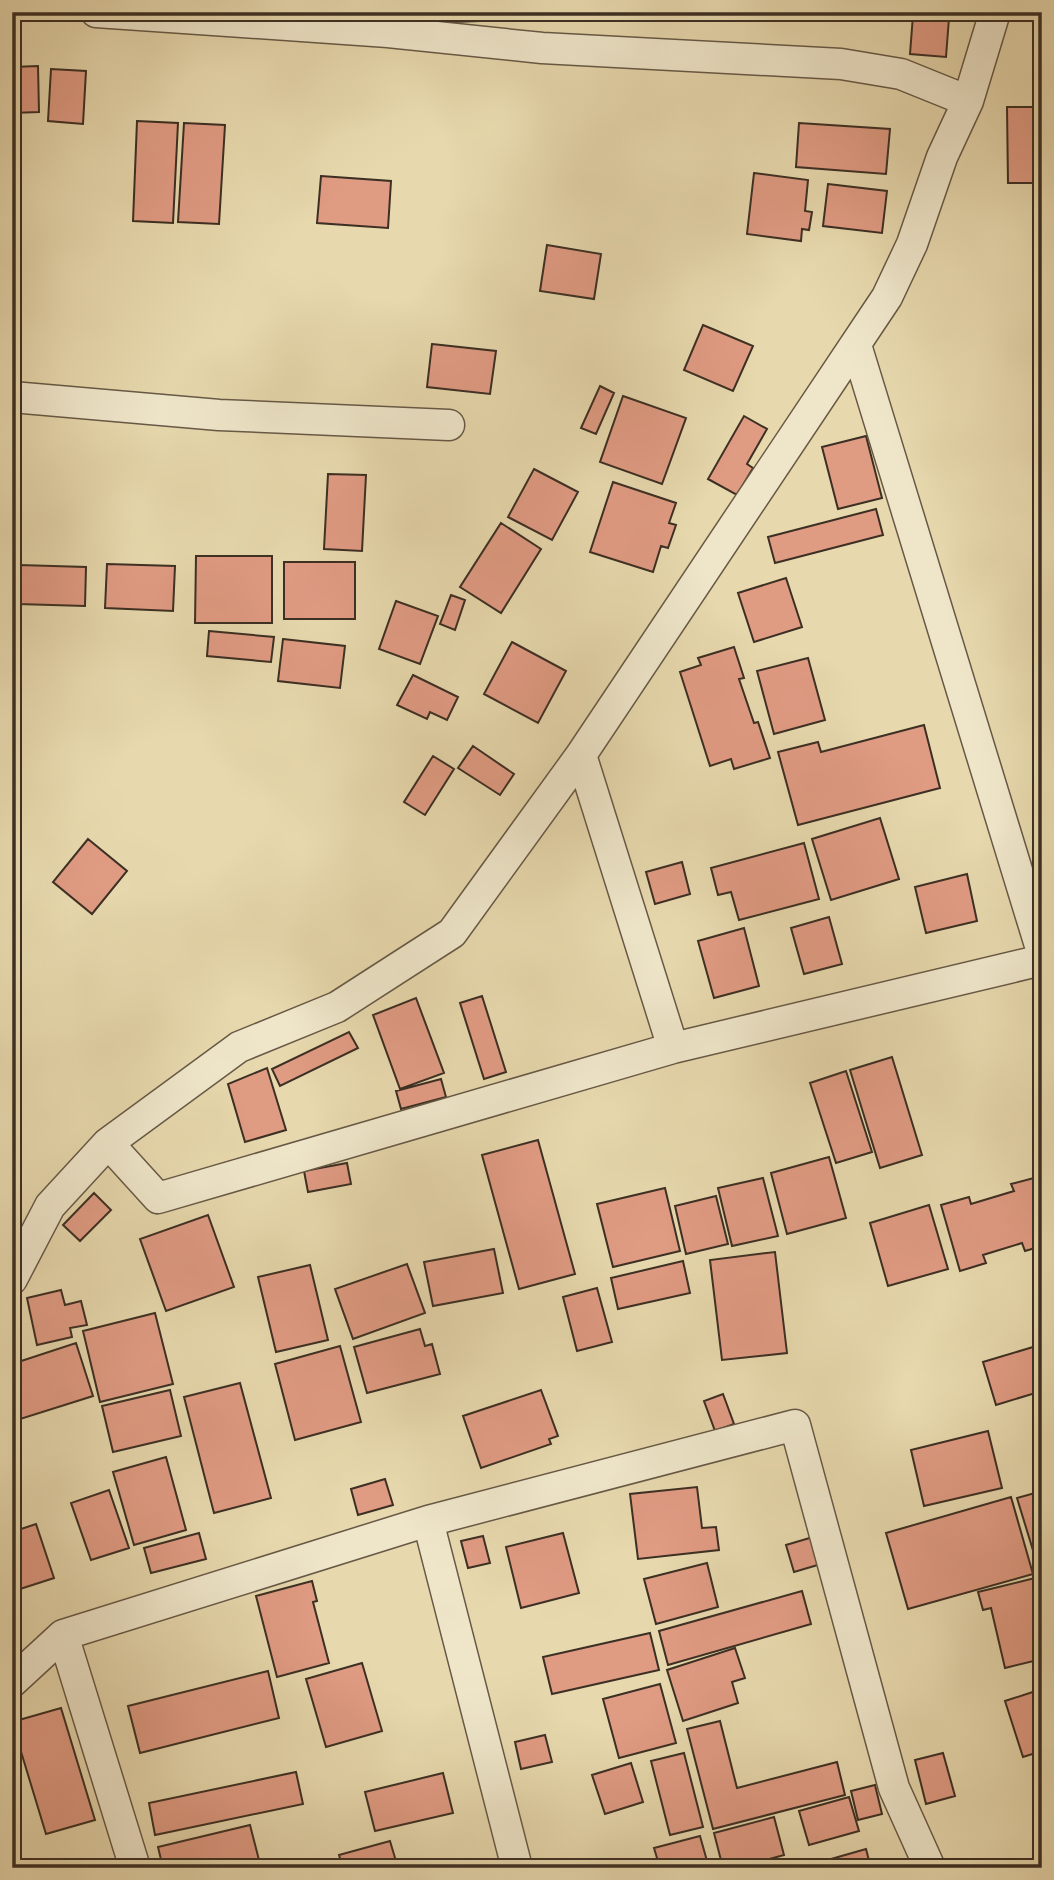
<svg xmlns="http://www.w3.org/2000/svg" width="1054" height="1880" font-family="'IM FELL French Canon',serif">
<style>
.building{fill:#e09b83;stroke:#3c2f23;stroke-width:2}
.lines{fill:none;stroke-linecap:round;stroke-linejoin:round}
.street-casing{stroke:#675946;stroke-width:33}
.street{stroke:#efe6ca;stroke-width:30}
</style>
<rect width="100%" height="100%" fill="#e7d8ad"/>
<filter id="stains"><feTurbulence type="fractalNoise" baseFrequency=".00286" numOctaves="4"/><feColorMatrix values="0 0 0 0 .2 0 0 0 0 .09 0 0 0 0 .02 0 0 0 .5 -.17"/></filter>
<radialGradient id="worn" r=".72"><stop offset=".6" stop-color="#630" stop-opacity="0"/><stop offset="1" stop-color="#630" stop-opacity=".3"/></radialGradient>
<!-- building -->
<path class="building" d="M452,12H511V20L452,22Z
M913,15L949,18L946,57L910,54Z
M38,66L39,112L12,113V67Z
M51,69L86,71L83,124L48,121Z
M1007,107H1042V183H1008Z
M137,121L178,123L173,223L133,221Z
M184,123L225,125L219,224L178,222Z
M799,123L890,129L886,174L796,167Z
M754,173L808,180L805,211L812,212L809,230L802,229L801,241L747,234Z
M321,176L391,181L388,228L317,223Z
M828,184L887,191L882,233L823,226Z
M547,245L601,254L594,299L540,291Z
M703,325L753,346L733,391L684,370Z
M432,344L496,351L490,394L427,387Z
M600,386L614,393L596,434L581,428Z
M623,396L686,418L662,484L600,462Z
M744,416L767,429L747,464L753,468L737,495L708,479Z
M866,436L882,498L838,509L822,447Z
M534,469L578,492L552,540L508,517Z
M328,474L366,475L362,551L324,549Z
M613,482L676,503L669,523L676,525L668,548L661,546L653,572L590,552Z
M876,509L883,535L775,563L768,537Z
M501,523L541,549L501,613L460,587Z
M196,556H272V623H195Z
M284,562H355V619H284Z
M107,564L175,566L173,611L105,608Z
M19,565L86,567L85,606L18,604Z
M786,578L802,627L754,642L738,593Z
M451,595L465,600L455,630L440,624Z
M396,601L438,616L420,664L379,649Z
M209,631L274,637L271,662L207,656Z
M283,639L345,646L340,688L278,681Z
M512,642L566,671L538,723L484,694Z
M734,647L744,678L739,679L754,723L758,722L770,758L734,769L731,759L710,766L680,672L701,665L698,658Z
M808,658L825,720L774,734L757,671Z
M413,675L458,697L447,720L430,712L427,719L397,705Z
M924,725L940,788L798,825L778,752L818,742L821,752Z
M473,746L514,774L500,795L458,768Z
M433,756L454,769L425,815L404,802Z
M880,818L899,879L831,900L812,839Z
M88,839L127,871L92,914L53,882Z
M804,843L819,899L739,920L731,892L718,895L711,868Z
M682,862L690,894L655,904L646,872Z
M967,874L977,921L926,933L915,887Z
M829,917L842,964L804,974L791,928Z
M744,928L759,986L714,998L698,941Z
M482,996L506,1072L484,1079L460,1003Z
M416,998L444,1073L400,1089L373,1015Z
M349,1032L358,1048L280,1086L272,1069Z
M892,1057L922,1155L880,1168L850,1070Z
M267,1068L286,1130L245,1142L228,1084Z
M846,1071L872,1152L836,1163L810,1083Z
M441,1079L446,1097L401,1109L396,1091Z
M538,1140L575,1274L519,1289L482,1155Z
M829,1157L846,1218L787,1234L771,1173Z
M347,1163L351,1184L308,1192L304,1171Z
M763,1178L778,1236L732,1246L718,1188Z
M1034,1178L1037,1186L1042,1185V1246L1025,1251L1022,1243L983,1255L986,1263L960,1271L941,1205L969,1197L971,1204L1014,1191L1011,1184Z
M665,1188L680,1251L613,1267L597,1204Z
M94,1193L111,1210L80,1241L63,1225Z
M716,1196L728,1244L686,1254L675,1206Z
M929,1205L948,1269L888,1286L870,1223Z
M208,1215L234,1287L166,1311L140,1239Z
M494,1249L503,1293L433,1306L424,1262Z
M775,1252L787,1353L722,1360L710,1260Z
M683,1261L690,1293L618,1309L611,1278Z
M407,1264L425,1313L353,1339L335,1289Z
M310,1265L328,1340L276,1352L258,1277Z
M597,1288L612,1342L577,1351L563,1297Z
M61,1290L65,1305L81,1301L87,1325L70,1328L72,1337L37,1345L27,1298Z
M155,1313L173,1384L100,1402L83,1331Z
M420,1329L425,1346L432,1344L440,1374L367,1393L354,1347Z
M76,1343L93,1396L14,1421L12,1364Z
M340,1346L361,1422L295,1440L275,1364Z
M1033,1347L1042,1378V1391L996,1405L983,1362Z
M240,1383L271,1498L214,1513L184,1397Z
M170,1390L181,1436L113,1452L102,1406Z
M541,1390L558,1436L549,1439L551,1444L481,1468L463,1416Z
M723,1394L734,1424L715,1431L704,1401Z
M988,1431L1002,1488L924,1506L911,1450Z
M166,1457L186,1530L134,1545L113,1472Z
M385,1479L393,1505L358,1515L351,1489Z
M697,1487L702,1528L716,1527L719,1550L638,1559L630,1494Z
M109,1490L129,1548L91,1560L71,1503Z
M1042,1491V1569L1039,1570L1017,1498Z
M1011,1497L1033,1574L908,1609L886,1533Z
M36,1524L54,1578L17,1590L12,1577V1532Z
M199,1533L206,1559L151,1573L144,1548Z
M563,1533L579,1593L521,1608L506,1547Z
M483,1536L490,1563L468,1568L461,1541Z
M813,1537L821,1564L794,1572L786,1545Z
M707,1563L718,1607L656,1624L644,1579Z
M1035,1578L1042,1604V1659L1005,1668L991,1608L983,1610L978,1592Z
M312,1581L317,1601L313,1602L329,1663L277,1677L256,1596Z
M802,1591L811,1624L668,1665L659,1631Z
M650,1633L659,1670L552,1694L543,1657Z
M735,1648L745,1678L732,1682L738,1703L683,1721L667,1670Z
M362,1663L382,1731L326,1747L306,1679Z
M268,1671L279,1718L140,1753L128,1706Z
M660,1684L676,1743L619,1758L603,1699Z
M1042,1689V1751L1023,1757L1005,1701Z
M61,1708L95,1820L46,1834L12,1722Z
M720,1721L737,1788L837,1762L845,1795L713,1829L687,1729Z
M12,1735L22,1757L12,1761Z
M545,1735L552,1762L521,1769L515,1742Z
M684,1753L703,1827L670,1835L651,1761Z
M943,1753L955,1796L926,1804L915,1760Z
M631,1763L643,1802L605,1814L592,1775Z
M296,1772L303,1804L155,1835L149,1803Z
M443,1773L453,1813L375,1831L365,1792Z
M875,1785L882,1814L858,1820L851,1791Z
M849,1797L859,1831L809,1845L799,1811Z
M774,1817L784,1855L736,1868H723L714,1833Z
M250,1825L259,1860L228,1868H163L158,1847Z
M700,1836L709,1868H660L654,1848Z
M390,1841L398,1868H343L339,1855Z
M866,1849L871,1868H818L817,1863Z
M797,1859L801,1868H774Z"/>
<g class="lines">
<!-- street casing -->
<g class="street-casing">
<path id="street" d="M96,12L388,32L542,48L841,64L901,74L968,101
M856,345L1042,952
M12,397L219,415L449,425
M581,755L673,1048
M108,1143L158,1198L673,1048L1042,960
M12,1279L50,1206L108,1143L239,1047L337,1007L452,933L581,755L887,297L912,244L942,157L968,101L995,12
M428,1521L517,1868
M63,1635L135,1868
M12,1682L63,1635L428,1521L795,1425L894,1788L930,1868"/>
</g>
<!-- street -->
<use href="#street" class="street"/>
</g>
<!-- margin -->
<rect width="1054" height="1880" fill="none" stroke="#e7d8ad" stroke-width="42"/>
<rect x="14" y="14" width="1026" height="1852" fill="none" stroke="#3c2f23" stroke-width="3.5"/>
<rect x="21" y="21" width="1012" height="1838" fill="none" stroke="#3c2f23" stroke-width="2"/>
<rect width="100%" height="100%" filter="url(#stains)"/>
<rect width="100%" height="100%" fill="url(#worn)"/>
</svg>
